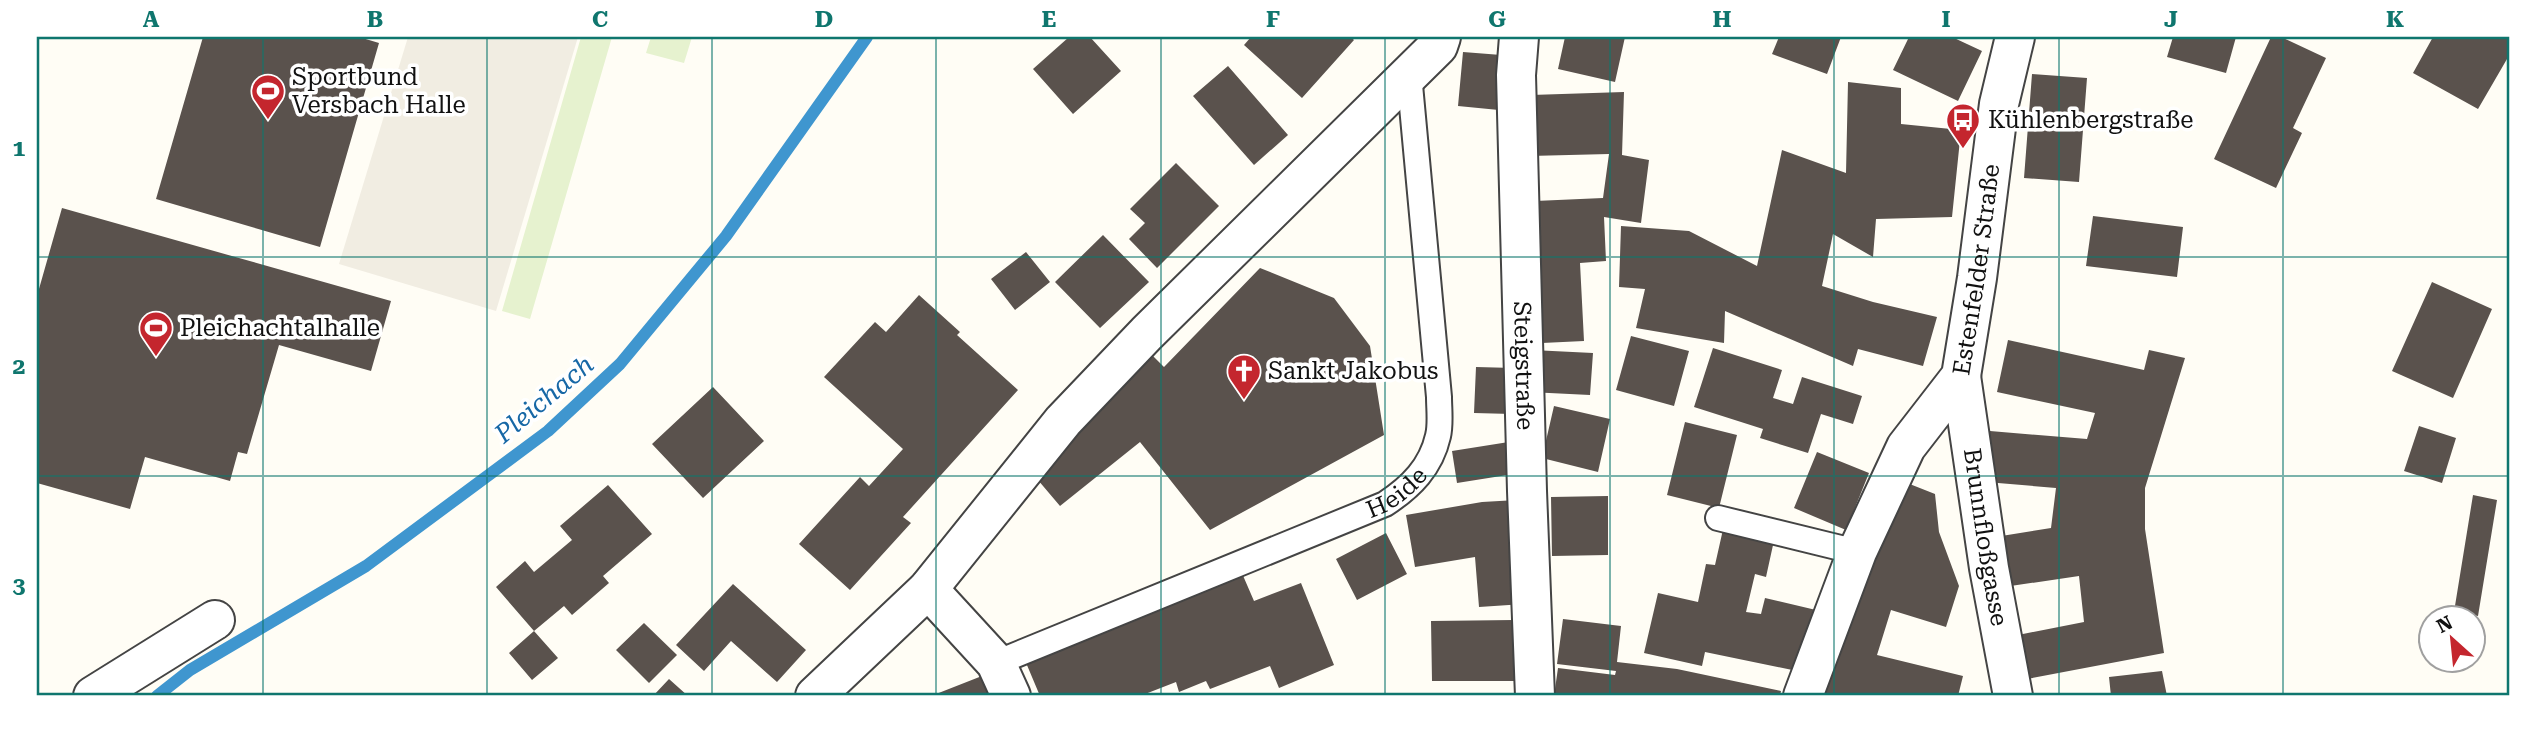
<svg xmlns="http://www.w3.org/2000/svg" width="2546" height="733" font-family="'Roboto Serif',serif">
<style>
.pitch{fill:#e6f2cf}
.plaza{fill:#f1ede2}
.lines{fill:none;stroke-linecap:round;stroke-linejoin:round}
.stream{stroke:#3f96cf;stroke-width:12}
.building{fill:#5a524d}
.service-casing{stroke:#444;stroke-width:28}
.minor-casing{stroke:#444;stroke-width:42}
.service{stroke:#fff;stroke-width:24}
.minor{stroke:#fff;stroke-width:38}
.grid{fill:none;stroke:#0f766e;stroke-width:2;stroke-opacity:0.55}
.labels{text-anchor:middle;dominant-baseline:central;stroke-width:7;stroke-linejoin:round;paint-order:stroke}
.poi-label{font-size:24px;fill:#111;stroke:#fff;text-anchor:start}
.street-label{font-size:24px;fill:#111;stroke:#fff}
.water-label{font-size:26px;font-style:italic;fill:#1768a6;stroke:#fff}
.neatline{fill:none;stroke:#0f766e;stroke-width:2.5}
.grid-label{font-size:23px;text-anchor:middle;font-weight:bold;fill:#0f766e}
</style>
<rect width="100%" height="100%" fill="#fffdf5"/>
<!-- pitch -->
<path class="pitch" d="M581,37H612L530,319L502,311Z
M651,37H692L684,63L646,53Z"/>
<!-- plaza -->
<path class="plaza" d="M408,37H578L496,311L339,264Z"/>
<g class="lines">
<!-- stream -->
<path class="stream" d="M157,696L190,670L366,566L548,431L620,364L726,236L867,37"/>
</g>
<!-- building -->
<path class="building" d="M203,37H359L379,43L320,247L156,199Z
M1069,37H1090L1121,71L1073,114L1033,69Z
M1251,37H1351L1354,40L1302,98L1244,45Z
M1565,37H1625L1615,82L1558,69Z
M1779,37H1841L1827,74L1772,54Z
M1909,37H1952L1982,51L1958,101L1893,70Z
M2173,37H2236L2226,73L2167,57Z
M2271,37H2281L2326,58L2293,128L2302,133L2276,188L2214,159Z
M2433,37H2509V60L2507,59L2478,109L2413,73Z
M1463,52L1514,56L1509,111L1458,106Z
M1228,66L1288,135L1254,165L1193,96Z
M2032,74L2087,78L2079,182L2024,178Z
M1848,82L1901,88V124L1961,130L1952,217L1876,219L1873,257L1833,234L1822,286L1873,302L1937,317L1923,366L1858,349L1853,366L1725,311L1724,343L1636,328L1645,289L1619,287L1621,226L1689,231L1757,266L1782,150L1846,173Z
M1624,92L1622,155L1649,160L1641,223L1604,217L1606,261L1580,263L1584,341L1542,343L1535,201L1603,198L1609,154L1529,156L1531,95Z
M1176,163L1219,206L1157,268L1129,239L1145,223L1130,209Z
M62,208L391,301L371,371L279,345L247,454L238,452L230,481L145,457L130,509L37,483V296Z
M2093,216L2183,227L2177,277L2086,266Z
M1103,235L1149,282L1100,328L1055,282Z
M1026,252L1050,282L1015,310L991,279Z
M1260,268L1334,298L1370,346L1384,435L1210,530L1140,442L1060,506L1032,473L1066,445L1153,356L1164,367Z
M2432,282L2492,309L2453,398L2392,371Z
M919,295L960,332L957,335L1018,390L903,517L911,523L850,590L799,544L860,477L869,486L903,449L824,377L875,322L886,332Z
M1631,336L1689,351L1674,406L1616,390Z
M2008,340L2144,370L2149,350L2185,358L2145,488V529L2164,653L2022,680L2013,636L2084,622L2079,576L1997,588L1989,538L2051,528L2056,488L1986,482L1990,431L2087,439L2095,413L1997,392Z
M1713,348L1782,370L1773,398L1793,404L1802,377L1862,396L1853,424L1821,414L1808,453L1760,438L1763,429L1694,407Z
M1532,350L1593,353L1590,395L1529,392Z
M1476,367L1514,368L1512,414L1474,413Z
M713,387L764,441L703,498L652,444Z
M1554,406L1610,419L1598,472L1542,458Z
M1685,422L1737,435L1719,508L1667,495Z
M2419,426L2456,438L2442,483L2404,471Z
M1515,441L1520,473L1457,483L1452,451Z
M1817,452L1869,473L1846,530L1794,508Z
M1897,479L1935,494L1939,532L1959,586L1946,627L1891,610L1877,655L1963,676L1958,696H1822Z
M608,485L652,534L603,576L609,583L572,615L564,606L534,631L558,658L532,680L509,653L534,631L496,587L525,561L534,572L572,540L560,526Z
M2473,495L2497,500L2478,616L2454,612Z
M1608,496V555L1552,556L1551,497Z
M1517,500L1524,604L1479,607L1475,557L1415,567L1406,515L1482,502Z
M1724,525L1775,536L1766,577L1755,574L1746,612L1761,614L1765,598L1816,610L1802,672L1705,652L1702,666L1644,653L1658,593L1698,602L1706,564L1715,565Z
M1386,533L1407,574L1357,600L1336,559Z
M1241,571L1254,601L1301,583L1334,665L1279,688L1270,666L1210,689L1206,681L1179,692L1176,682L1140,696H1040L1024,658Z
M733,584L806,650L777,682L731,641L704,671L676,645Z
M1563,619L1621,626L1617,662L1677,669L1781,691L1780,696H1554L1558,668L1615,675L1616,671L1557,664Z
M1514,620V681H1432L1431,621Z
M644,623L677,655L649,683L616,650Z
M2162,671L2167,696H2111L2109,677Z
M987,674L995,696H931Z
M669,679L688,696H653Z"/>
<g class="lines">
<!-- service casing -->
<g class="service-casing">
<g id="service">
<path d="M1718,518L1857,552"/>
<path id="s1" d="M996,663L1385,504C1411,487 1431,467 1438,436C1441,424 1439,409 1439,397L1409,74"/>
</g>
</g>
<!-- minor casing -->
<g class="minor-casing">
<g id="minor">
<path id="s2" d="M1519,37L1516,75L1527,491L1535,696"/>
<path id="s3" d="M1961,376L1989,568L2013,696"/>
<path d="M928,589L996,663L1011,696"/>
<path d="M93,696L215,620"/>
<path d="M815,696L928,589L1063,421L1147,333L1438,46L1441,37"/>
<path id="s4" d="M1803,696L1857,552L1906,447L1961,376L1977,278L1999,104L2015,37"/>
</g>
</g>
<!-- service -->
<use href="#service" class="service"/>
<!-- minor -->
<use href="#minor" class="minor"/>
</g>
<!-- grid -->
<path class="grid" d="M263,37V696M487,37V696M712,37V696M936,37V696M1161,37V696M1385,37V696M1610,37V696M1834,37V696M2059,37V696M2283,37V696M37,257H2509M37,476H2509"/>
<!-- icons -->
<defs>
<g id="stadium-pin" transform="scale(1.75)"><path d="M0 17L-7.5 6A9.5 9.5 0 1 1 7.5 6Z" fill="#c4262e" stroke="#fff"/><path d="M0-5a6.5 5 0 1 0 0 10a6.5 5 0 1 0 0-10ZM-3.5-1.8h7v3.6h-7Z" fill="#fff"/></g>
<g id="bus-pin" transform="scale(1.75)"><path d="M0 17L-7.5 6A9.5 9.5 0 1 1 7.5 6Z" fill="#c4262e" stroke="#fff"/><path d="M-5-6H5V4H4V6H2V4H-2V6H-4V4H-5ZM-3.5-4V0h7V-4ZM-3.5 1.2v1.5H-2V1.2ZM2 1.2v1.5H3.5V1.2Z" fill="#fff"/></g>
<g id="church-pin" transform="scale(1.75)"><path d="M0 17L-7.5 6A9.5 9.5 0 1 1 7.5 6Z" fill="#c4262e" stroke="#fff"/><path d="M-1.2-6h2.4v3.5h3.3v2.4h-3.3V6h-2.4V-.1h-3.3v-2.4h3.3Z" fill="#fff"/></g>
</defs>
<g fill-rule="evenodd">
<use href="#stadium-pin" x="268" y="91"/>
<use href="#bus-pin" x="1963" y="120"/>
<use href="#stadium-pin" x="156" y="328"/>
<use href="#church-pin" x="1244" y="371"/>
</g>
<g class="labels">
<!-- poi labels -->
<g class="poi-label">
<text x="292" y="77">Sportbund<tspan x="292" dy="28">Versbach Halle</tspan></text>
<text x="1988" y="120">Kühlenbergstraße</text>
<text x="180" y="328">Pleichachtalhalle</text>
<text x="1268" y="371">Sankt Jakobus</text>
</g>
<!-- street labels -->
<g class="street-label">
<text stroke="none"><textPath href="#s4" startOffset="467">Estenfelder Straße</textPath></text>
<text stroke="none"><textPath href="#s2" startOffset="329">Steigstraße</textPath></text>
<text stroke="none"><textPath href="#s1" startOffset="436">Heide</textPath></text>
<text stroke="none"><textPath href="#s3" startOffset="163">Brunnfloßgasse</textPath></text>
</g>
<!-- water labels -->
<g class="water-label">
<text transform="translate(544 399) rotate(-40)">Pleichach</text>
</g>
</g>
<!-- border -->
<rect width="2546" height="733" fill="none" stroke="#ffffff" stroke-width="77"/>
<!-- north arrow -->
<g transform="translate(2452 639) rotate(333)"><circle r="33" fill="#ffffff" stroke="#a0a0a0" stroke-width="2"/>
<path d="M0-5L12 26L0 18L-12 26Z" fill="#c4262e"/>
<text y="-10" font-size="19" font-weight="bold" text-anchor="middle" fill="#111111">N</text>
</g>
<rect x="38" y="38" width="2470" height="656" class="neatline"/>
<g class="grid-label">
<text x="151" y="27">A</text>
<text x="375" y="27">B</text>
<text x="600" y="27">C</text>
<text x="824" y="27">D</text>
<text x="1049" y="27">E</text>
<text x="1273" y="27">F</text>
<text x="1497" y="27">G</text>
<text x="1722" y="27">H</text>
<text x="1946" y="27">I</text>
<text x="2171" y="27">J</text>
<text x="2395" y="27">K</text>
<text x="19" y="156">1</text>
<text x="19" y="374">2</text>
<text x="19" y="593">3</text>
</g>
</svg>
